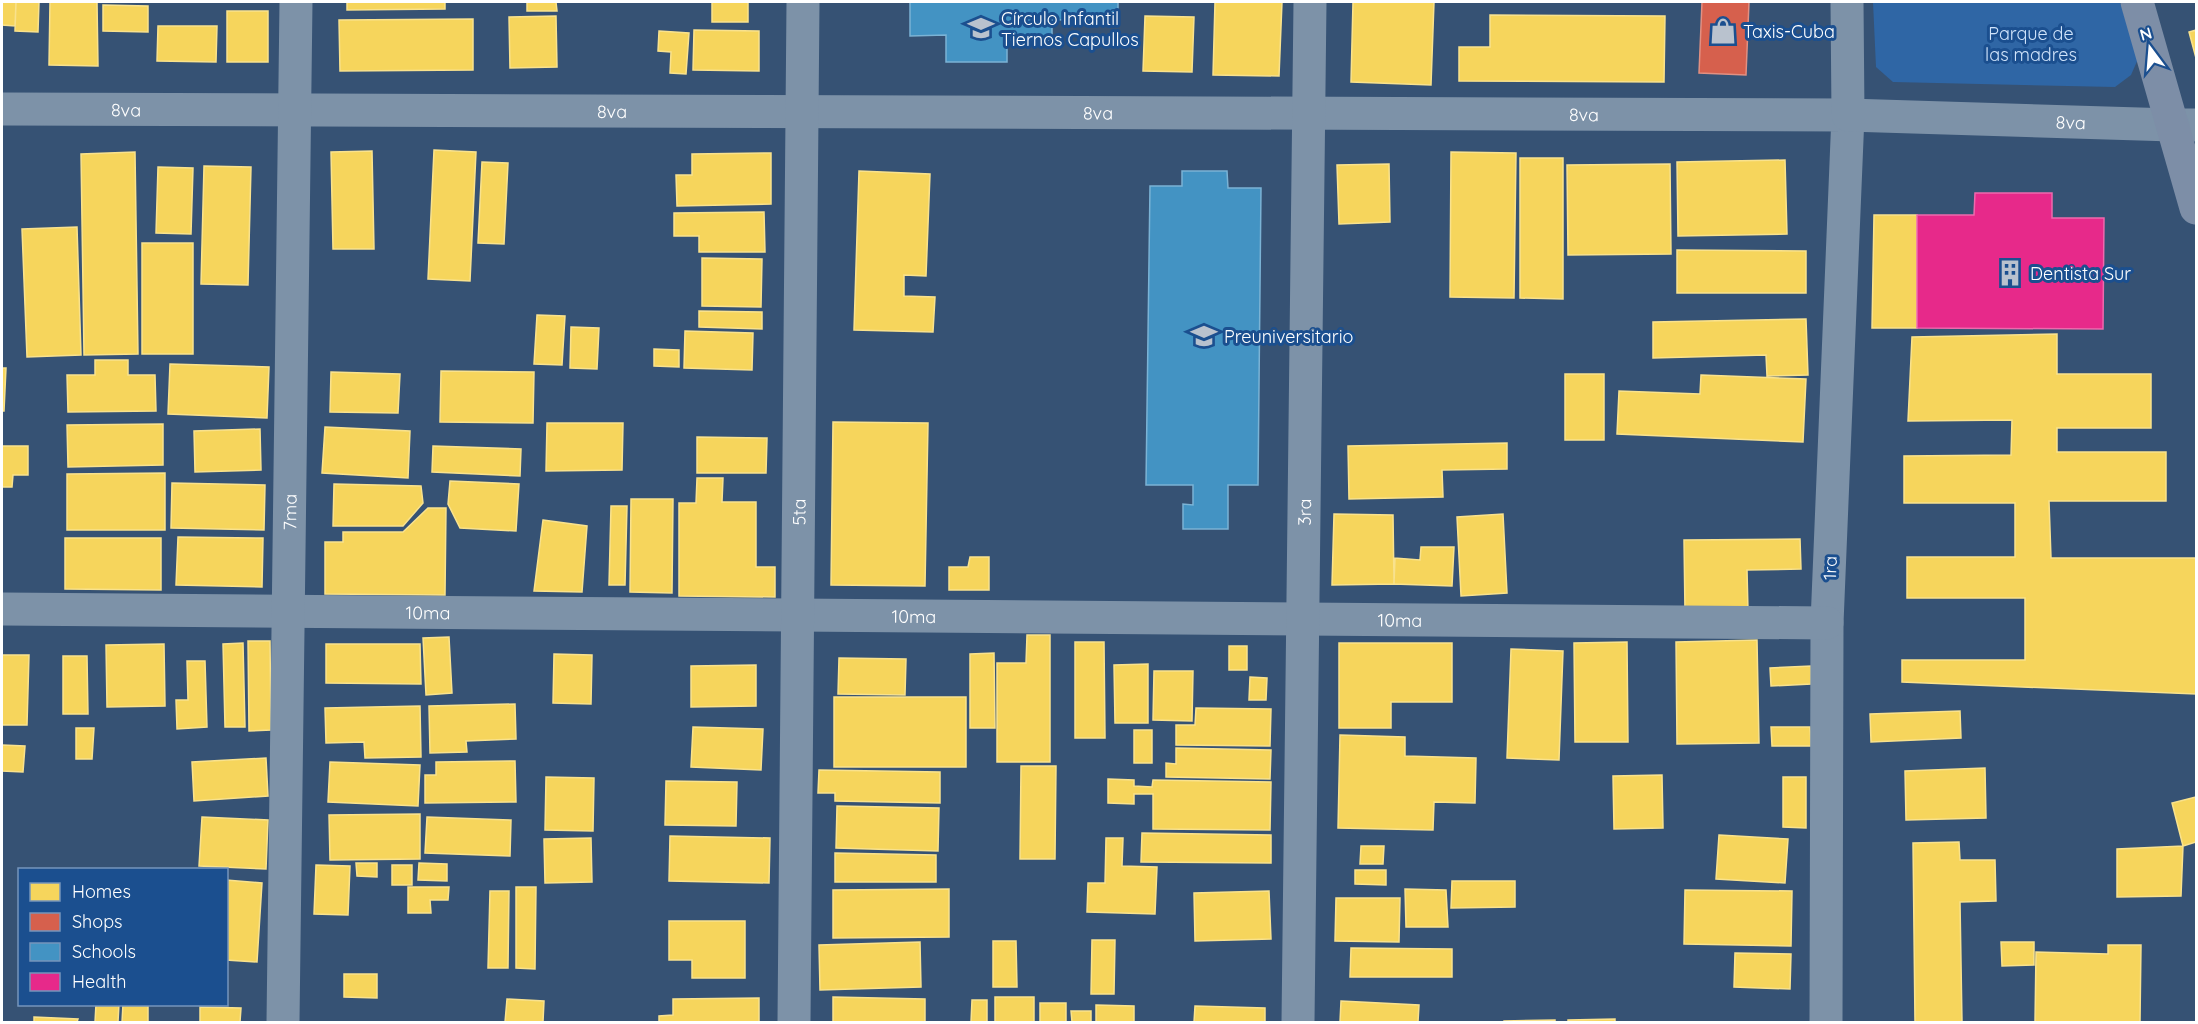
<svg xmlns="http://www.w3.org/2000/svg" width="2198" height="1024" font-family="Quicksand,sans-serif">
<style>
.green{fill:#2f66a5}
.homes{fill:#f6d55c;stroke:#f9e28d;stroke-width:1.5}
.shops{fill:#d6604d;stroke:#e29082;stroke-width:1.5}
.schools{fill:#4393c3;stroke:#7bb3d5;stroke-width:1.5}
.health{fill:#e7298a;stroke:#ee69ad;stroke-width:1.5}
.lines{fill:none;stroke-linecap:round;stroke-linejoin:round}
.minor{stroke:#7d92a8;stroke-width:33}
.tertiary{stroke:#7d92a8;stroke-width:33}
.primary{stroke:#7d8ea7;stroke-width:33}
.labels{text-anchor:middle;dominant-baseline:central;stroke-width:6;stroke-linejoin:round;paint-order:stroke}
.poi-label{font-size:18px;fill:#fff;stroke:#1b4f8f;text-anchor:start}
.park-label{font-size:18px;fill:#cfe3fa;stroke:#1b4f8f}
.street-label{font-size:18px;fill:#fff;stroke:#1b4f8f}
</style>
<rect width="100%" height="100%" fill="#365274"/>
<!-- green -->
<path class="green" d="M1873,2H2120L2138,59L2131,75L2115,87L1893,82L1876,67Z"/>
<!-- homes -->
<path class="homes" d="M2,2H16L15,26L2,25Z
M16,2H39L38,32L15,31Z
M50,2H97L98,66L49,65Z
M347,2H445V9L347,10Z
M527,2H556L557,11H527Z
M712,2H748V22H712Z
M1215,2H1282L1279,76L1213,75Z
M1353,2H1434L1431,85L1351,82Z
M103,5L148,6V32L103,31Z
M227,11H268V62H227Z
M1490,15L1665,16L1664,82L1459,81V47H1490Z
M556,16L557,67L510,68L509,17Z
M1145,16L1194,17L1192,72L1143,71Z
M473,19V70L340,71L339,20Z
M158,26H217L216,62L157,61Z
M694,30L759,31V71L693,70Z
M2196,30V58L2189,32Z
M659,31L689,33L686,74L670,73L671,52L658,51Z
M434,150L476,152L470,281L428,279Z
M372,151L374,249H333L331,152Z
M135,152L138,354L84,355L81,154Z
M1451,152L1516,153L1514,298L1450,297Z
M771,153V204L677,206L676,175H692V154Z
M1520,158H1563V299L1520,298Z
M1785,160L1787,234L1678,236L1677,162Z
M482,162L508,163L504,244L478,243Z
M1389,164L1390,222L1339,224L1337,165Z
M1670,164L1671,254L1568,255L1567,165Z
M204,166L251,167L248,285L201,284Z
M158,167L193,168L191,234L156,233Z
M859,171L930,174L926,276L904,275V296L935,297L933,332L854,330Z
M764,212L765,252H699V236H674V213Z
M1874,215H1917V328H1872Z
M77,227L81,355L27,357L22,229Z
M142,243H193V354H142Z
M1677,250L1806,251V293H1677Z
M702,258L762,259L761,307L702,306Z
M699,311L762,312V329L699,327Z
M537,315L565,316L562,365L534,364Z
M1806,319L1808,375L1767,376L1766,355L1653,358V322Z
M571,327L599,328L597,369L570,368Z
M685,331L753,333L752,370L684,368Z
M2057,334V374H2151V428H2057V452H2166V501H2049L2051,558H2196V694L1902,682V660H2025V598H1907V557H2015V503H1904V456L2011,455L2012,420L1908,421L1912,337Z
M654,349L679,350V367L654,366Z
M95,360H128V375H155L156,411L68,412L67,375H95Z
M170,364L269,367L267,418L168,414Z
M2,368H6L4,411H2Z
M441,371L534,372L533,423L440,422Z
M331,372L400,374L398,413L330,412Z
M1565,374H1604V440H1565Z
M1701,375L1806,379L1803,442L1617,434L1619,391L1700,394Z
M833,422L928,423L925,586L831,585Z
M547,423H623L622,470L546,471Z
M163,424V465L68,467L67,425Z
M325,427L410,431L408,478L322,473Z
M260,429L261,470L195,472L194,431Z
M697,437L767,438L766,473H697Z
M1507,443V469L1442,470L1443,497L1349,499L1348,446Z
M2,446H28V475H13L12,487H2Z
M433,446L521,449L520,476L432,472Z
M165,473V530H67V474Z
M697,478H723L722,502H756V567H775V597L679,596V503H696Z
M450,481L519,484L516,531L460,528L448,504Z
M172,483L265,485L264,530L171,528Z
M334,484L421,486L423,503L403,526H333Z
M631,499H673L672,593L630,592Z
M611,506H627L625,585H609Z
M428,508H446L445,595L325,594V542H343V532H403Z
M1334,514L1393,515L1394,584L1332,585Z
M1503,514L1507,593L1461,596L1457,517Z
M543,520L587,526L582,592L534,591Z
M178,537L263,538L262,587L176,585Z
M65,538H161V590L65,589Z
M1800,539L1801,569L1747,570L1748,611L1685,612L1684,540Z
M1421,547H1454L1452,586L1394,584L1395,558L1420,560Z
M970,557H989V590H949V567H968Z
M1027,635H1050V762H997V663H1026Z
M449,637L452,693L426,695L423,638Z
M1757,640L1759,743L1677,744L1676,642Z
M248,641H270L271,730L249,731Z
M1075,642H1104L1105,738H1075Z
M1627,642L1628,742H1575L1574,643Z
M243,643L245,727H225L223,644Z
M1339,643H1452V702H1391V728H1339Z
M164,644L165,706L107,707L106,645Z
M326,644H420L421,684L326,683Z
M1229,646H1247V670H1229Z
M1511,649L1563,651L1559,760L1507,758Z
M994,653L995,728H970V654Z
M554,654L592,655L591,704L553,703Z
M2,655H29L27,725H2Z
M63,656H87L88,714H63Z
M839,658L906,659L905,695L838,694Z
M187,661H205L207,727L177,729L176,700H188Z
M1148,664V723H1115L1114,665Z
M756,665V706L691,707V666Z
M1811,666V684L1771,686L1770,668Z
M1154,671H1193L1192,721L1153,720Z
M1250,677L1267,678L1266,700H1249Z
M834,697H966V767H834Z
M515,704L516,739L466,741L467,752L430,753L429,706Z
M420,706L421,757L365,758L364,742L326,743L325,708Z
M1196,708L1271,709L1270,746L1176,745V725H1195Z
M1960,711L1961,738L1871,742L1870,714Z
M693,727L763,729L761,770L691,767Z
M1771,727H1810L1811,746H1772Z
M76,728H94L92,759H76Z
M1134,730H1152V763H1134Z
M1340,735L1405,737V756L1476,758L1475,803L1434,802L1433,830L1338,828Z
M2,745L25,746L23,772L2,771Z
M1176,748L1271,750L1270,779L1166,777V763L1176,764Z
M266,758L268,796L194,801L192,762Z
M515,761L516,802L425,803V775H436V762Z
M330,762L420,765L418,806L328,802Z
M1021,766H1056L1055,859H1020Z
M1985,768L1986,818L1906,820L1905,771Z
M819,770L940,772V803L835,801V793H818Z
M1662,775L1663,828L1614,829L1613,776Z
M546,777L594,778L593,831L545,830Z
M1783,777H1806V828L1783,827Z
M1108,779L1134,780V786L1152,787L1153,780L1271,782L1270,830L1153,829V794H1134V804L1108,803Z
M666,781L737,782L736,826L665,825Z
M2196,797V842L2183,846L2172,803Z
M837,806L939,808L938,851L836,848Z
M420,814V859L330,860L329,815Z
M202,817L268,820L266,869L199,866Z
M427,817L511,820L510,856L425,853Z
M1142,833L1271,835V863L1141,862Z
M1719,835L1788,839L1785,883L1716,879Z
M670,836L770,838L769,883L669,881Z
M591,838L592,882L545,883L544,839Z
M1106,838H1123L1122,866L1157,867L1155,914L1087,912L1088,883H1105Z
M1959,842L1960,860H1995L1996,901L1960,902L1962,1022H1915L1913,843Z
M1361,846H1384L1383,864H1360Z
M2183,846L2181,896L2117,897V849Z
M835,853L936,855V882H835Z
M356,863H377V877L357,876Z
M419,863L447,864V881L418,880Z
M316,865L350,866L348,915L314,914Z
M392,865H412V885H392Z
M1355,870H1386V885L1355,884Z
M226,880L262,883L257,962L226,960Z
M1452,881H1515V907L1451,908Z
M408,887H449L448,900H430L431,913H408Z
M516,887H536L535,969L516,968Z
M949,889V937L833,938V890Z
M1405,889L1446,890L1448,927H1406Z
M1685,890L1792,891L1791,946L1684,944Z
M490,891H509L508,968H488Z
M1269,891L1271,939L1195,941L1194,893Z
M1336,898H1400L1399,942L1335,941Z
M669,921H745V978H692V960H669Z
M1092,940H1115L1114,994H1091Z
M993,941H1016L1017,987H993Z
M920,942L921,987L820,990L819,945Z
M2001,942H2034V965L2002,966Z
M2108,945H2141L2140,1022H2035L2036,952L2108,954Z
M1351,948L1452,949V977H1350Z
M1735,953L1791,954L1790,989L1734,987Z
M344,974H377V998L344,997Z
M833,997L925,999V1022H833Z
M995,997H1034V1022H995Z
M759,998V1022H659V1016L673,1015V999Z
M507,999L544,1001L543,1022H505Z
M972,1000H987V1022H971Z
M1341,1001L1419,1005L1418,1022H1340Z
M1040,1003H1066V1022H1040Z
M96,1004H119L118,1022H95Z
M123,1004H148V1022H122Z
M1096,1005L1134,1006V1022H1096Z
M1195,1006L1265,1008V1022H1194Z
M200,1007L241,1008L240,1022H200Z
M1071,1011H1091V1022H1072Z
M34,1017L78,1019L77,1022H34Z
M1615,1019V1022H1568V1020Z
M1555,1020V1022H1504V1021Z"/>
<!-- shops -->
<path class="shops" d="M1702,2H1749L1746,75L1699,73Z"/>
<!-- schools -->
<path class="schools" d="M910,2H1118V19L1052,20V40H1007V62H946V35L910,36Z
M1182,171H1227L1228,188H1261L1258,485H1228V529H1183V504L1193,505V485H1146L1150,186H1182Z"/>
<!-- health -->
<path class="health" d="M1975,193H2052V218H2104L2103,329L1917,328V215H1974Z"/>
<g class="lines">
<!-- minor -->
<g class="minor">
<path id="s1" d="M2,109L1848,115L1827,623L1826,1022"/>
<path d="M2173,125H2196"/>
<path id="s2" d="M2,609L1827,623"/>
<path id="s3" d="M283,1022L296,2"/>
<path id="s4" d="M794,1022L803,2"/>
<path id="s5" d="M1298,1022L1310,2"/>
</g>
<!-- tertiary -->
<path class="tertiary" id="s6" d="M1847,2L1848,115L2173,125"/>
<!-- primary -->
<path class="primary" d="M2137,2L2196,208"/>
</g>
<!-- icons -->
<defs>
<g id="school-bare" transform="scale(2.07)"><path d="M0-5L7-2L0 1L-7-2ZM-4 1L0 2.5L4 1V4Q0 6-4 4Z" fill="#b9c2ce" stroke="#1b4f8f" stroke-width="2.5" paint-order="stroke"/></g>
<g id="shop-bare" transform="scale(2.07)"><path d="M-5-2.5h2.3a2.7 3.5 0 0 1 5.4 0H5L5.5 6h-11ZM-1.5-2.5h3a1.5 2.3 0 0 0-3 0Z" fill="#b9c2ce" stroke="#1b4f8f" stroke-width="2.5" paint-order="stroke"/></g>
<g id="building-bare" transform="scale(2.07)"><path d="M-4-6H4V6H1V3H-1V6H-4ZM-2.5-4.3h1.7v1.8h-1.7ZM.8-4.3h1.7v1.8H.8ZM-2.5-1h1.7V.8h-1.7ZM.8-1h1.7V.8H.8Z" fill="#b9c2ce" stroke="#1b4f8f" stroke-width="2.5" paint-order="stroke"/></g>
</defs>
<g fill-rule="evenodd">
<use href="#school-bare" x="981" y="28"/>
<use href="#shop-bare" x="1723" y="31"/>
<use href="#building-bare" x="2010" y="273"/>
<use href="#school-bare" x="1204" y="336"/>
</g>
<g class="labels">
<!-- poi labels -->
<g class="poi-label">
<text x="1001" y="18">Círculo Infantil<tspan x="1001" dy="21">Tiernos Capullos</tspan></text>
<text x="1743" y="31">Taxis-Cuba</text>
<text x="2030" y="273">Dentista Sur</text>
<text x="1224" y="336">Preuniversitario</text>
</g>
<!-- park labels -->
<g class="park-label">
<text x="2031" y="33">Parque de<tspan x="2031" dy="21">las madres</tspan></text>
</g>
<!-- street labels -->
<g class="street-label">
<text stroke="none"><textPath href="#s1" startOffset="124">8va</textPath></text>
<text stroke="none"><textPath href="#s1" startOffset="610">8va</textPath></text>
<text stroke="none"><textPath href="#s1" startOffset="1096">8va</textPath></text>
<text stroke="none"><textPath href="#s1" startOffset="1582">8va</textPath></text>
<text stroke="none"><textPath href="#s6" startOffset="336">8va</textPath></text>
<text stroke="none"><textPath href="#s3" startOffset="510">7ma</textPath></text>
<text stroke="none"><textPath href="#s4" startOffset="510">5ta</textPath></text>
<text stroke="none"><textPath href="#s5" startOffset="510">3ra</textPath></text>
<text transform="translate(1830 568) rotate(-88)">1ra</text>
<text stroke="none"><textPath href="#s2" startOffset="426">10ma</textPath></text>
<text stroke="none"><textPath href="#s2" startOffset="912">10ma</textPath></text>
<text stroke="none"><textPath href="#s2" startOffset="1398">10ma</textPath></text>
</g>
</g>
<!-- border -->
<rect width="2198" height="1024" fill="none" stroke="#ffffff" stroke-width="6"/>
<!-- legend -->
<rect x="18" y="868" width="210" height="138" fill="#1b4f8f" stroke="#7695bc" stroke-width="1.5"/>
<rect x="30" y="883" width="30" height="18" fill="#f6d55c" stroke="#7695bc" stroke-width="1.5"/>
<text x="72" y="898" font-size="18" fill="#ffffff">Homes</text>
<rect x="30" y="913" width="30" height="18" fill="#d6604d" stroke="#7695bc" stroke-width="1.5"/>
<text x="72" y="928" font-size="18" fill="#ffffff">Shops</text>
<rect x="30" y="943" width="30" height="18" fill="#4393c3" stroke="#7695bc" stroke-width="1.5"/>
<text x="72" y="958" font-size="18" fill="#ffffff">Schools</text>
<rect x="30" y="973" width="30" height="18" fill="#e7298a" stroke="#7695bc" stroke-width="1.5"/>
<text x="72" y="988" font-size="18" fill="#ffffff">Health</text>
<!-- north arrow -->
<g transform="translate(2150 48) rotate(344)" stroke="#1b4f8f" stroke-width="4.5" paint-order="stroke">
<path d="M0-4.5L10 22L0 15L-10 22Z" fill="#ffffff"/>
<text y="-9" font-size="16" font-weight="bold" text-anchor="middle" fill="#ffffff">N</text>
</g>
</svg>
